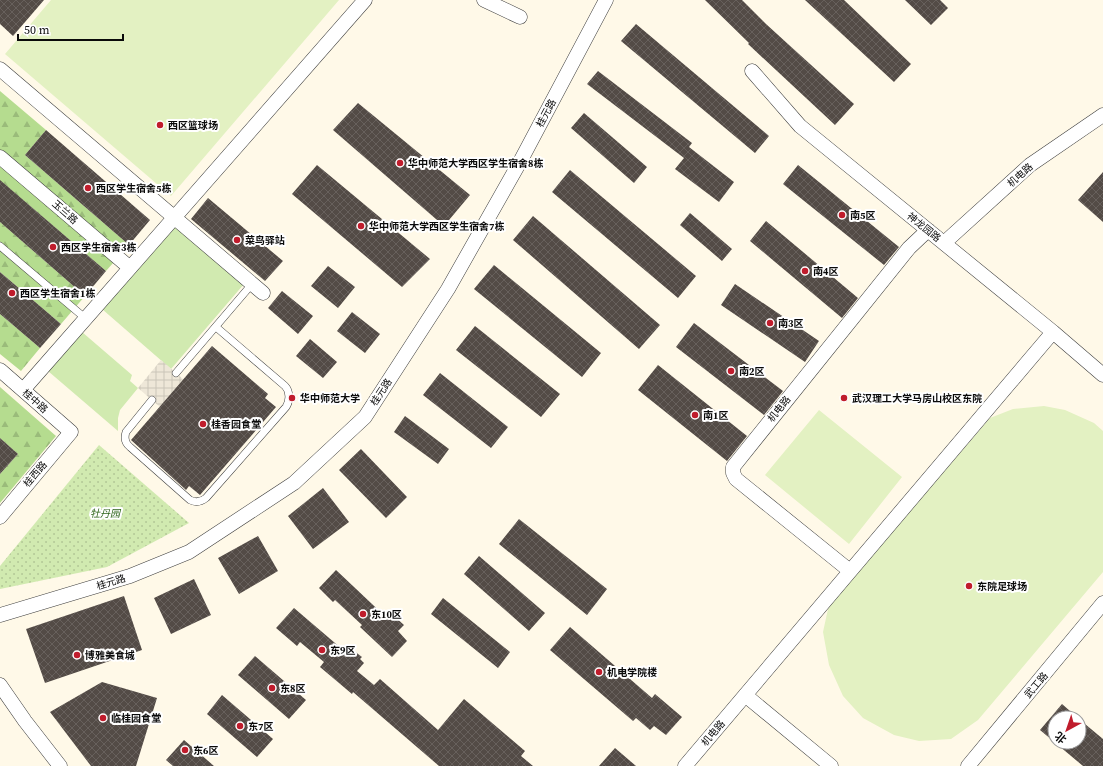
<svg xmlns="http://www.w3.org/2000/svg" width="1103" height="766" font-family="'Source Serif 4','Noto Sans SC',serif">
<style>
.grass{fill:#d1eab0}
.forest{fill:url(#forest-firs)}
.garden{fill:url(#garden-dots)}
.pitch{fill:#e3f1c2}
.plaza{fill:url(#plaza-grid)}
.building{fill:url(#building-cross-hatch)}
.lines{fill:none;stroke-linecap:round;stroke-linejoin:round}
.service-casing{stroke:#3d3d3d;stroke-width:8}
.minor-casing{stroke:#3d3d3d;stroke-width:15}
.service{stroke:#fff;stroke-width:7}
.minor{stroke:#fff;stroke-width:14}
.poi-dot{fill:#c01c2c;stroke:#fff;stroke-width:1.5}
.labels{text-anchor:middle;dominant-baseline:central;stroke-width:4;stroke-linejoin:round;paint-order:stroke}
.street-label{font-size:10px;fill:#0a0a0a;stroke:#fff}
.poi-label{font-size:10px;font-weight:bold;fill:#0a0a0a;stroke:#fff;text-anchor:start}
.park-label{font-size:10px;font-style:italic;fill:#2c6419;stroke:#fff}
</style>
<defs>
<pattern id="forest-firs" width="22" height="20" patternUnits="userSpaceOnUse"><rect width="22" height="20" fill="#b5dc8f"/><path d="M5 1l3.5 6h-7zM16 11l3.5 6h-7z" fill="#9abb7a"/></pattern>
<pattern id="garden-dots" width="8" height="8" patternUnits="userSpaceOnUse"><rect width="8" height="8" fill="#d1eab0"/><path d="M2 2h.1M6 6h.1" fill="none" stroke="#b2c796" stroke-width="1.8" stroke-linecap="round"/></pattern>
<pattern id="plaza-grid" width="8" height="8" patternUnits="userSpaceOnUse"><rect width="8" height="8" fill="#eee7d8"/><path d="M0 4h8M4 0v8" fill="none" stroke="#cbc5b8"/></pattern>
<pattern id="building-cross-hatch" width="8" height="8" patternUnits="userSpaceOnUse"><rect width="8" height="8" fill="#534b46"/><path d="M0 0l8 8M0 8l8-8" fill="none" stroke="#67605c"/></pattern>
</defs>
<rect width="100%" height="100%" fill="#fff9e8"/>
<!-- grass -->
<path class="grass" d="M175,224L244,284L171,369L102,309Z
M82,332L132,375L130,381L138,388L120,410L118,418V431L48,371Z"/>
<!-- forest -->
<path class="forest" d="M0,91L46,130L25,155L129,245L106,271L2,182L0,184Z
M0,222L85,296L61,324L0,272Z
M0,314L40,348L21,371L0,354Z
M0,387L56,436L0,503V474L18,454L0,438Z"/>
<!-- garden -->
<path class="garden" d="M99,445L189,523L107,567L0,589V566Z"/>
<!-- pitch -->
<path class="pitch" d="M51,0H339L171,196L5,54Z
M1044,406L1065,410L1094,423L1103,431V572L978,720L951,739L919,741L894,735L863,718L843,696L829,665L823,632L828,609L834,600L990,418L1013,409Z
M819,410L902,477L849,544L765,475Z"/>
<!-- plaza -->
<path class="plaza" d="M161,360L183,379L160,407L138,388Z"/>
<!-- building -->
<path class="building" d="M0,0H44L13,36L0,24Z
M705,0H742L766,24L854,104L835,125L748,44L749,43Z
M805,0H844L911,64L894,82Z
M905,0H940L948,8L931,25Z
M636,24L769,136L755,153L621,41Z
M598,71L692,143L689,147L734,182L719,202L675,169L684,158L587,84Z
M358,103L470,195L444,226L333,130Z
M584,113L647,167L634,183L571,128Z
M46,130L150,220L129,245L25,155Z
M317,165L430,259L402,287L292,194Z
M798,165L899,247L884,265L783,184Z
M570,170L696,276L678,298L552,192Z
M1103,172V222L1078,200Z
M0,180L106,271L85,296L0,222Z
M208,198L283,261L265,281L191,219Z
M690,213L732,249L722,261L680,225Z
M533,216L660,325L639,349L513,240Z
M766,221L858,298L842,318L750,241Z
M494,265L601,353L582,377L474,289Z
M328,266L355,287L338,308L311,286Z
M0,272L61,324L40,348L0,314Z
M735,284L819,341L805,362L721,305Z
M282,291L313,316L298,334L268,308Z
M352,312L380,334L365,353L337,331Z
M694,323L783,391L764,415L676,347Z
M475,326L560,394L541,417L456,350Z
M310,339L337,362L323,378L296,356Z
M212,346L268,394L265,398L276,407L200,495L189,486L186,490L131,440Z
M658,365L747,436L727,461L638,390Z
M440,373L508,427L491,448L423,395Z
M405,416L449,449L438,464L394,432Z
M0,438L18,454L0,474Z
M361,449L407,497L386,518L339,470Z
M323,488L349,522L313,549L288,516Z
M519,519L607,589L587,615L499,544Z
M258,536L278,571L239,594L218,558Z
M479,556L545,613L529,631L464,574Z
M336,570L389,620L394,616L404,625L398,631L407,641L392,657L360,627L362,625L335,600L333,602L319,588Z
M194,579L211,615L171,634L154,598Z
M124,596L142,650L45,683L26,629Z
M443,598L510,652L498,668L431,614Z
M294,608L349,655L353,650L362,657L360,659L364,663L357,671L374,685L380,679L438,730L464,699L525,751L521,756L533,766H439L353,692L352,694L320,667L324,662L300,642L297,646L276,628Z
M570,627L652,698L655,694L682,717L666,735L654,726L650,730L636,718L633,721L550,650Z
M255,656L306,700L289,719L238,675Z
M102,682L157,698L136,766H91L50,712Z
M222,695L273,739L257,757L207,714Z
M1062,704L1078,718H1055V742H1079V719L1103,739V766H1083L1040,730Z
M184,740L214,766H173L166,760Z
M615,748L636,766H599Z"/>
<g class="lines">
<!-- service casing -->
<g class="service-casing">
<path id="service" d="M0,246L85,318
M176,373L252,284
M152,400L126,432C124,438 125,443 130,447L190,500C196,503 201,502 206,498L286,407C290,401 290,391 285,386L216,327"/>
</g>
<!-- minor casing -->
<g class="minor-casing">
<path id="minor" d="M484,0L520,17
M0,69L263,293
M752,71L800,126L1053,332L1103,375
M0,157L129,267
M944,243L1030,165L1103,115
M0,370L71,432L0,517
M23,390L365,0
M850,571L736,479L733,473V467L909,248L928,230
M0,615L130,576L189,552L294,483L365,417L448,289L521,160L606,0
M0,685L25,721L60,766
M745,695L831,766
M685,766L1053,332
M968,766L1103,603"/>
</g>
<!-- service -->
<use href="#service" class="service"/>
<!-- minor -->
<use href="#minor" class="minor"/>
</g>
<!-- markers -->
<g class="poi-dot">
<circle cx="160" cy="125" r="4"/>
<circle cx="400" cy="163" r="4"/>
<circle cx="88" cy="188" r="4"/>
<circle cx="842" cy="215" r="4"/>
<circle cx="361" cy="226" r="4"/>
<circle cx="237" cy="240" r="4"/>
<circle cx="53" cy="247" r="4"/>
<circle cx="805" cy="271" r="4"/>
<circle cx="12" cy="293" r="4"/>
<circle cx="770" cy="323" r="4"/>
<circle cx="731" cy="371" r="4"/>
<circle cx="292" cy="398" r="4"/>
<circle cx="844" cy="398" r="4"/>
<circle cx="695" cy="415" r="4"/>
<circle cx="203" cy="424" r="4"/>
<circle cx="969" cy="586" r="4"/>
<circle cx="363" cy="614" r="4"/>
<circle cx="322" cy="650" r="4"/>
<circle cx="77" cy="655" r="4"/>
<circle cx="599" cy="672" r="4"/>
<circle cx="272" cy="688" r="4"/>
<circle cx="103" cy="718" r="4"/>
<circle cx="240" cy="726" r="4"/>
<circle cx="185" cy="750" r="4"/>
</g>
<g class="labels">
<!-- street labels -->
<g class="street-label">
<text transform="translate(546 113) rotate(-62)">桂元路</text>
<text transform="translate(1020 175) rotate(-41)">机电路</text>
<text transform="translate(65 212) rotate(41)">玉兰路</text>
<text transform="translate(924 227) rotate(39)">神龙园路</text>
<text transform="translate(381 392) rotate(-57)">桂元路</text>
<text transform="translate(35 401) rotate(41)">桂中路</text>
<text transform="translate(779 409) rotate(-51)">机电路</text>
<text transform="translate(35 474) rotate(-50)">桂西路</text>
<text transform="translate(111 582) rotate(-17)">桂元路</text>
<text transform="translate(1036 685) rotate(-50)">武工路</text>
<text transform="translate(713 733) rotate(-50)">机电路</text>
</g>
<!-- poi labels -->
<g class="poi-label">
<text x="168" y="125">西区篮球场</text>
<text x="408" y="163">华中师范大学西区学生宿舍8栋</text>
<text x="96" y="188">西区学生宿舍5栋</text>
<text x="850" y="215">南5区</text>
<text x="369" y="226">华中师范大学西区学生宿舍7栋</text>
<text x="245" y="240">菜鸟驿站</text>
<text x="61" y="247">西区学生宿舍3栋</text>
<text x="813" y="271">南4区</text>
<text x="20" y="293">西区学生宿舍1栋</text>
<text x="778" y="323">南3区</text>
<text x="739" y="371">南2区</text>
<text x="300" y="398">华中师范大学</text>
<text x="852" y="398">武汉理工大学马房山校区东院</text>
<text x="703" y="415">南1区</text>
<text x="211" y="424">桂香园食堂</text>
<text x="977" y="586">东院足球场</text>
<text x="371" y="614">东10区</text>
<text x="330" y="650">东9区</text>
<text x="85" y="655">博雅美食城</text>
<text x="607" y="672">机电学院楼</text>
<text x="280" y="688">东8区</text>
<text x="111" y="718">临桂园食堂</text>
<text x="248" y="726">东7区</text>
<text x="193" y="750">东6区</text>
</g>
<!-- park labels -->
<g class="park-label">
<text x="105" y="513">牡丹园</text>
</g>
</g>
<!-- north arrow -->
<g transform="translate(1067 730) rotate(220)"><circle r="19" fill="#ffffff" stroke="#9d9d9d"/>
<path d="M0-3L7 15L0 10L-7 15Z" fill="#c01c2c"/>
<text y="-6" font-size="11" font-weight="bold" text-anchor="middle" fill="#0a0a0a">北</text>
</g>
<!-- scale -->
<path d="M18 34v6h105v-6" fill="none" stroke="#0a0a0a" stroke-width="2"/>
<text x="24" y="34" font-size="12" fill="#0a0a0a" stroke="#ffffff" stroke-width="3" paint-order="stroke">50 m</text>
</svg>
